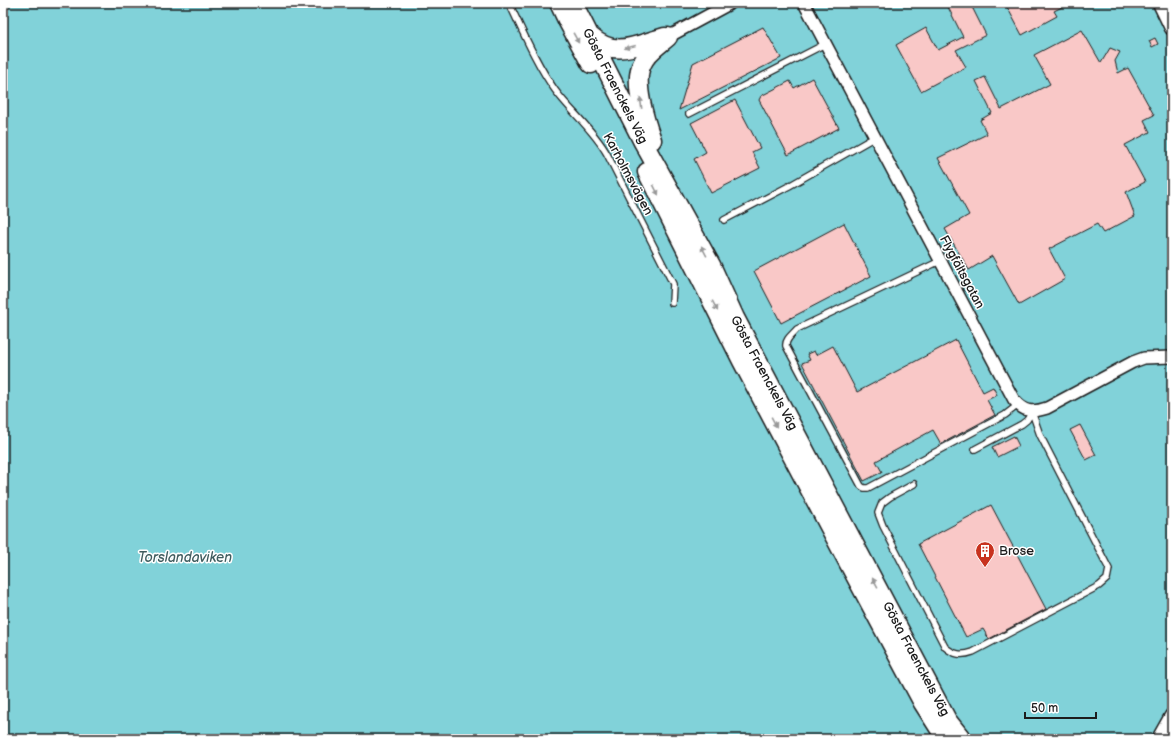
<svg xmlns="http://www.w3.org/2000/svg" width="1175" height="742" font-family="'Balsamiq Sans',sans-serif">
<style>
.water{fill:#81d2d9;stroke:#59898d}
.building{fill:#f9c8c7;stroke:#1c1c1c}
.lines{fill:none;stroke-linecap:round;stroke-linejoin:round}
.service-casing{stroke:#1c1c1c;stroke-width:8}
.minor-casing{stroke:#1c1c1c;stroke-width:14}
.tertiary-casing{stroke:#1c1c1c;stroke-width:17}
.primary-casing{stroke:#1c1c1c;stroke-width:21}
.service{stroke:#fff;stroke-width:5.5}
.minor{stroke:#fff;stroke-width:11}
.tertiary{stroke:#fff;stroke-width:14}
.primary{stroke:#fff;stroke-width:18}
.oneway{fill:#999}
.labels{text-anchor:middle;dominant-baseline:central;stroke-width:3;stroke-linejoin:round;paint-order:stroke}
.street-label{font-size:13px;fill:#1c1c1c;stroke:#fff}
.poi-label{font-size:13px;fill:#1c1c1c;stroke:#fff;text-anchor:start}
.water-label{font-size:14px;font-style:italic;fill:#3f5c5e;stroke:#fff}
</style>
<rect width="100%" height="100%" fill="#fef4f4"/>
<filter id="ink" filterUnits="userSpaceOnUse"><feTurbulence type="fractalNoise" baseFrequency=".025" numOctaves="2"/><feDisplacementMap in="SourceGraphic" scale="8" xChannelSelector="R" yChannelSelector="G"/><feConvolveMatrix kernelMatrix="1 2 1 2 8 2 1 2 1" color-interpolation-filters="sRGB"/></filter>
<g filter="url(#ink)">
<!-- water -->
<path class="water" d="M3,3H1172V739H3Z"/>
<!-- building -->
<path class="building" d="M946,3H970L986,35L956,50L966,67L921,91L896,45L926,28L938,50L963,37Z
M1005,3H1070L1054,11L1057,16L1022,35Z
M763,27L781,58L679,110L693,63Z
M1082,30L1101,63L1110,48L1120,52L1115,61L1118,73L1128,68L1154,115L1144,120L1150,132L1125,145L1145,182L1126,192L1135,216L1103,233L1097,224L1049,249L1065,279L1019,305L992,256L969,270L945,229L969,215L938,158L987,134L980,120L992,113L976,81L985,77L1001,109L1050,84L1034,55Z
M1155,38L1158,44L1152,47L1149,41Z
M812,78L839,128L788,155L759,100L761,96L790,81L794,88Z
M735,100L760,148L752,152L760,168L711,193L694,159L706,152L691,123Z
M844,223L871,276L781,323L754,271Z
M956,340L983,392L993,387L997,395L987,400L995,415L941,444L933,430L876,461L882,472L864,481L802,363L810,360L807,354L814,351L816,355L833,346L857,392Z
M1080,425L1096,455L1086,460L1070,430Z
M1014,436L1019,446L997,457L992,447Z
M991,505L1046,609L989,639L983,629L966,637L918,544Z"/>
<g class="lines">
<!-- service casing -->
<g class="service-casing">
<path id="service" d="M509,3C522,30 537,65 555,90C571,112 593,129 607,154L673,284L672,303
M689,114L825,44
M724,220L789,186L875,137
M940,261L797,329C793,334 785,339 786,346L861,486L864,488H868L1005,415L1018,405
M975,449L1022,424L1027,420L1032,412
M914,484L890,497L882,503L878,513L883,526L945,647C954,655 962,656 973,652L1099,586L1107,579L1109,569L1040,435L1032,412"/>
</g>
<!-- minor casing -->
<g class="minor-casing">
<path id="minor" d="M804,3L1014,400C1024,412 1032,413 1047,408L1133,362L1144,358L1172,357
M668,37L731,3"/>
</g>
<!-- tertiary casing -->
<g class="tertiary-casing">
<path id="tertiary" d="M1160,3L1172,28
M1159,739L1172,716"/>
</g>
<!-- primary casing -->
<g class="primary-casing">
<path id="primary" d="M559,3L568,22L591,64
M573,3L643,142L711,265L735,318L947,720L962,739
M590,36C616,59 635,45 665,37
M652,140C645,121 633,82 642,64C647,52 659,45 668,37
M647,172L742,361L849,564L923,703L946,739"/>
</g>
<!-- service -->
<use href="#service" class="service"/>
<!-- minor -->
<use href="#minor" class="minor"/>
<!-- tertiary -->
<use href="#tertiary" class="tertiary"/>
<!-- primary -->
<use href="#primary" class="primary"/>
</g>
<!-- one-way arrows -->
<defs><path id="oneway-solid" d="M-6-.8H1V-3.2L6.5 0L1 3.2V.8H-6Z"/></defs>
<g class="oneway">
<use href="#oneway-solid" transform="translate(576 38) rotate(61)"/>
<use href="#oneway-solid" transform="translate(630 47) rotate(165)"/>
<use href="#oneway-solid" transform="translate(641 103) rotate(-97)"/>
<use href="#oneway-solid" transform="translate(656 190) rotate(63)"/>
<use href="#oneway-solid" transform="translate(704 251) rotate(-118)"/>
<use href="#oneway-solid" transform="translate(715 306) rotate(62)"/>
<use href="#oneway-solid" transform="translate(774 422) rotate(62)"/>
<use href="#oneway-solid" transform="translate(875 583) rotate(-118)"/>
</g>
</g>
<!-- icons -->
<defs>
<g id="building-pin" transform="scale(1)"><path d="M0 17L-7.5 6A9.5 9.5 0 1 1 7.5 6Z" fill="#c8321e" stroke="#fff"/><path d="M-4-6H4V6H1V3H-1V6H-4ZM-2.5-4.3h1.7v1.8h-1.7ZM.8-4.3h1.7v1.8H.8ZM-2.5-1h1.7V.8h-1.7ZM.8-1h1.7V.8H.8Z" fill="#fff"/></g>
</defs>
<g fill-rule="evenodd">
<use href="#building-pin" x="985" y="551"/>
</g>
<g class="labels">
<!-- street labels -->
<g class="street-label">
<text transform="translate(615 86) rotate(63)">Gösta Fraenckels Väg</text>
<text transform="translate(628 174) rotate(62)">Karholmsvägen</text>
<text transform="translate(962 272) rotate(62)">Flygfältsgatan</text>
<text transform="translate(764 373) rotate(62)">Gösta Fraenckels Väg</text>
<text transform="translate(916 659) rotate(62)">Gösta Fraenckels Väg</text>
</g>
<!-- poi labels -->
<g class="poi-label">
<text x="999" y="551">Brose</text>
</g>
<!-- water labels -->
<g class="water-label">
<text x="185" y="557">Torslandaviken</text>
</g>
</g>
<!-- margin -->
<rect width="1175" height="742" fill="none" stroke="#fff" stroke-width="16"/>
<rect x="8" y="8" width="1159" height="726" fill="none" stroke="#1c1c1c" stroke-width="1.5" filter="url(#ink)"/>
<!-- scale -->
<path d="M1025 712v6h71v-6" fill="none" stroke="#1c1c1c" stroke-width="2"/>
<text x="1031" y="712" font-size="12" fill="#1c1c1c" stroke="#ffffff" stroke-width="3" paint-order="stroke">50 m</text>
</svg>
